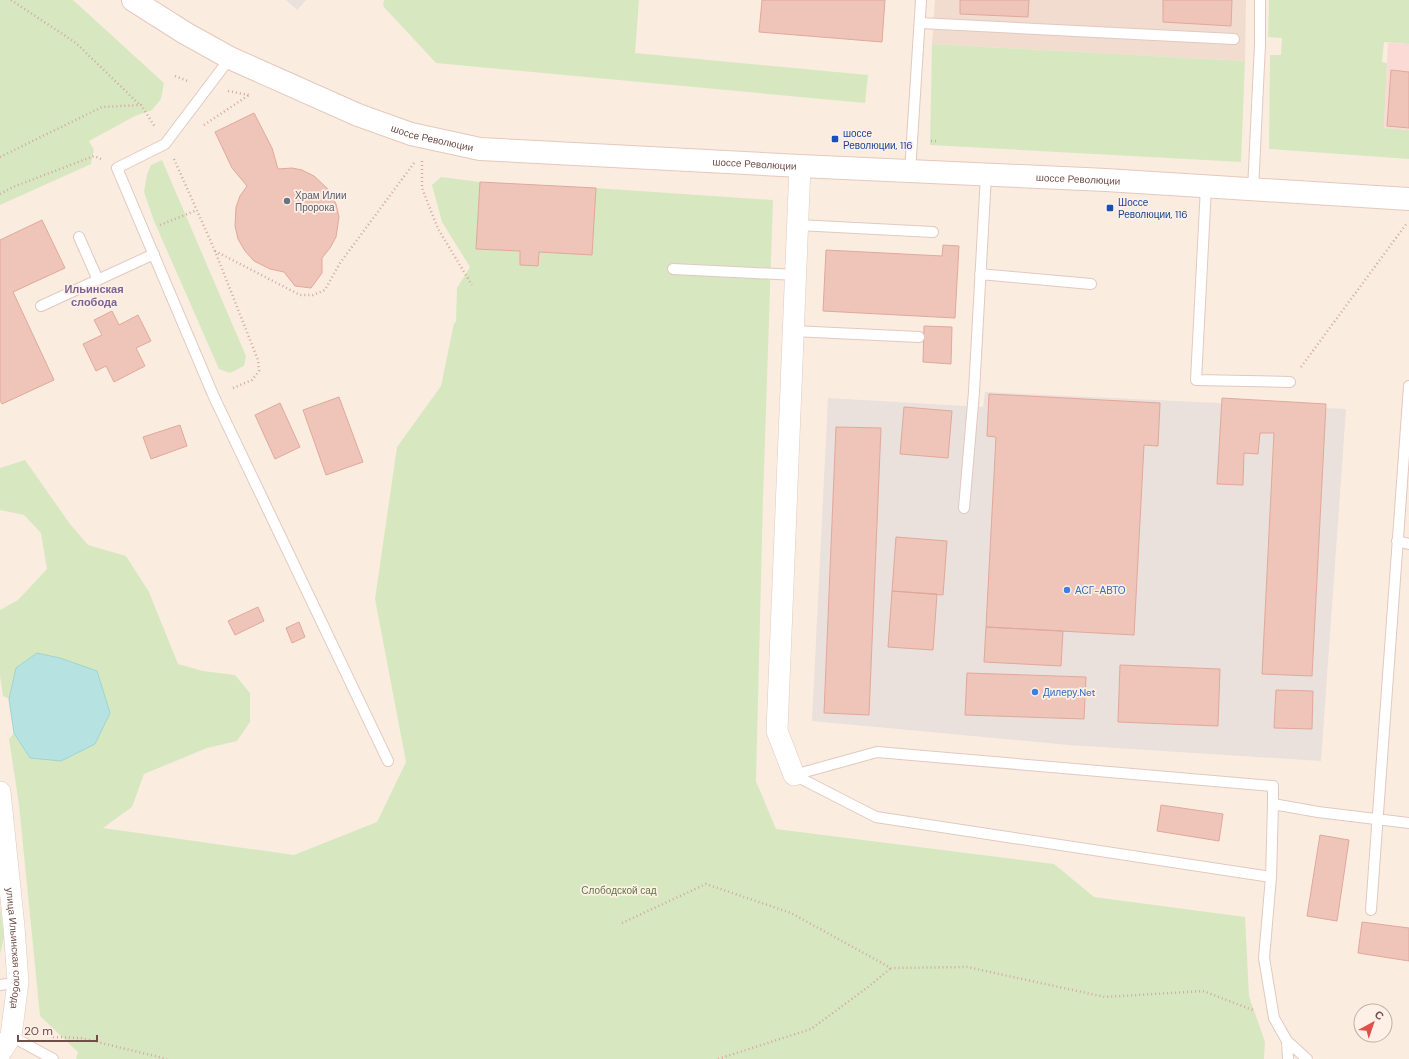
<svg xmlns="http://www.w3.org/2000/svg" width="1409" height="1059" font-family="'DM Sans',sans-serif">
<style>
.residential{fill:#f2dccf}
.commercial{fill:#fbd9d4}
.industrial{fill:#eae0dc}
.green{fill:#d7e8c0}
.water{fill:#b6e3e1;stroke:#9dd5d3}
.building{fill:#efc4b9;stroke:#e1a89a}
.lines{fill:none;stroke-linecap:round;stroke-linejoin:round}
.lane-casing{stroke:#e1c9c0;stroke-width:12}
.street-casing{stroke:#e1c9c0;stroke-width:22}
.secondary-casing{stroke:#e5c8bd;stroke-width:24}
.path{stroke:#d4a89d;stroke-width:2.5;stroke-dasharray:1 3;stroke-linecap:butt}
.lane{stroke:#fff;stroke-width:10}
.street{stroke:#fff;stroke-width:21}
.secondary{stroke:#fff;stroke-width:22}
.transit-dot{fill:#1a4fb4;stroke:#fef0e6;stroke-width:1.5}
.worship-dot{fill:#6b7280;stroke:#fef0e6;stroke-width:1.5}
.shop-dot{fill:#3f7fe0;stroke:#fef0e6;stroke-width:1.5}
.labels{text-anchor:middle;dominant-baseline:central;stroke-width:3.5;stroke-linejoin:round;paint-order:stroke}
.transit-label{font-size:10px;fill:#164399;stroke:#fef0e6;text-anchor:start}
.street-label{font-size:10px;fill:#714f49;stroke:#fef0e6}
.worship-label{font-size:10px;fill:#5b616d;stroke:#fef0e6;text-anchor:start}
.shop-label{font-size:10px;fill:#366cbe;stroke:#fef0e6;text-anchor:start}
.park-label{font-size:10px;fill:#5b7742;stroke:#fef0e6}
.neighbourhood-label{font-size:11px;font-weight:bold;fill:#7b6494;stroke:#fef0e6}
</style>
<rect width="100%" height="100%" fill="#fbece0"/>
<!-- residential -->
<path class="residential" d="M935,0H1246L1245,61L932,44Z"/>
<!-- commercial -->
<path class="commercial" d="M1388,43L1409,44V130L1384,128Z"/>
<!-- industrial -->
<path class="industrial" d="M286,0H306L297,10Z
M985,392L1346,409L1321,761L1069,745L812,721L828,398L983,407Z"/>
<!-- green -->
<path class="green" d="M0,0H73L164,83L161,99L152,110L135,116L89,141L94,150L91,164L0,205Z
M384,0H639L635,53L868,75L865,103L436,63L383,6Z
M1269,0H1409V44L1384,42L1382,62L1387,63L1384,128L1409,130V159L1269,149L1270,55H1281L1282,38L1268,37Z
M932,44L1245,61L1241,162L930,145Z
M162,160L246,356L244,366L230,373L219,369L154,221L144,192L147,174L151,165Z
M441,177L480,182L476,249L520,251V265L537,266L539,252L592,255L596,188L773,200L763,499L756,781L776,829L1054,864L1094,897L1245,917L1249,996L1265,1042L1264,1059H76L78,1052L40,1016L19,805L9,739L14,733L30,758L16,668L9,699L3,696L0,676V610L18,600L47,569L41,533L24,515L0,510V468L25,460L70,524L88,545L126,556L149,592L178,664L203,671L235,675L250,693V722L237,741L207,748L144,774L132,807L103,828L294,855L377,822L406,762L375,599L397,447L441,386L454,323L456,322L457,288L470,267L442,222L432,185Z
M0,905L4,938L0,954Z"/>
<!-- water -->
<path class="water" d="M37,653L60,658L97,671L110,713L95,744L61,761L30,758L14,733L9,699L16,668Z"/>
<!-- building -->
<path class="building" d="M762,0H885L882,42L759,32Z
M960,0H1029L1028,17L960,14Z
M1163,0H1232L1231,26L1163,22Z
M1391,70L1409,72V128L1387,126Z
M254,113L272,148L278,169L292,168L302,170L314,176L329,190L336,204L339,217L336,237L330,248L322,258V273L311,288L295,286L284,272L270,269L254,261L245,251L238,239L235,226L236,207L240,196L247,186L232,168L215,132Z
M480,182L596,188L592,255L539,252L538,266L520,265V251L476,249Z
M42,220L65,268L13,292L54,380L2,404L0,400V240Z
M943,245L959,246L955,318L823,311L826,250L942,256Z
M112,311L119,325L138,315L151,341L136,348L145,366L114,382L106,366L96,371L83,344L102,335L94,320Z
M924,326L952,327L951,364L923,362Z
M989,394L1160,403L1158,446L1144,445L1134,635L986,627L996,437L987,436Z
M339,397L363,462L326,475L303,410Z
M1222,398L1326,404L1312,676L1262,674L1274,433H1260L1258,454L1244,453L1243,485L1217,484Z
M280,403L300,447L275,459L255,415Z
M904,407L952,411L948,458L900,454Z
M180,425L187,446L151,459L143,437Z
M836,427L881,428L869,715L824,713Z
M896,537L947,541L943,595L892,591Z
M892,591L937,594L933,650L888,647Z
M258,607L264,621L235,635L228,621Z
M299,622L305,637L292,643L286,628Z
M986,627L1063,631L1061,666L984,662Z
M1120,665L1220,669L1218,726L1118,722Z
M967,673L1086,677L1084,719L965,715Z
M1276,690L1313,691L1312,729L1274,728Z
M1161,805L1223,814L1219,841L1157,831Z
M1320,835L1349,840L1337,921L1307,916Z
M1362,922L1409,928V961L1358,953Z"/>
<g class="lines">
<!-- lane casing -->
<g class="lane-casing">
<path id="lane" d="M920,23L1234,39
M230,58L165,144L117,168L214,397L388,761
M910,172L921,0
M1206,187L1196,380L1290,382
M1253,190L1260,44V0
M798,225L933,232
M79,237L98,280
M673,269L796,275
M980,274L1091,284
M41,306L154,254
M793,331L919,337
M964,508L974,392L986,175
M1397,541L1409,544
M794,775L877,752L1273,786V804L1318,812L1409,823
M794,775L876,817L1271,877
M1273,804L1271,877L1264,958L1274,1018L1287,1041L1307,1059
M1371,910L1409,386
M0,985L18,982
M11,1036L53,1059
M1287,1041L1288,1059"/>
</g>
<!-- street casing -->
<g class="street-casing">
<g id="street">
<path d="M794,775L777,731L800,166"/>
<path id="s1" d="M0,792L14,927L18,982L11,1036L0,1053"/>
</g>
</g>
<!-- secondary casing -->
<g class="secondary-casing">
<g id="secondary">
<path id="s2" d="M133,0L185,33L230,58L358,115L411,134L480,149L800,166L1106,180L1409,199"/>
</g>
</g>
<!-- path -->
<path class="path" d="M11,0L76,43L140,105
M175,76L190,82
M228,91L249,95
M204,125L249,95
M931,141H938
M878,143L894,142
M0,157L102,107L141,105L155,127
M174,159L215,251L258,360L259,371L252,380L231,389
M422,161V188L438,229L472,285
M0,194L13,187L94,156L101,159
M160,225L197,210
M215,251L300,295H313L325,290L340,263L414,163
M1301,367L1407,223
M622,923L706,884L791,913L891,968L967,967L1105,997L1203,991L1253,1010
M53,1037L81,1038L167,1059
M718,1059L811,1029L868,987L891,968"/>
<!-- lane -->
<use href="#lane" class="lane"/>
<!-- street -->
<use href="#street" class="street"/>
<!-- secondary -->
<use href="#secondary" class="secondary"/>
</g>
<!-- markers -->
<g class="transit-dot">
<rect x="831" y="135" width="8" height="8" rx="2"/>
<rect x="1106" y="204" width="8" height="8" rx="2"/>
</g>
<circle class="worship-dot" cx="287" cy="201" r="4"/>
<g class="shop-dot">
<circle cx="1067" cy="590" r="4"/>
<circle cx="1035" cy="692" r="4"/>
</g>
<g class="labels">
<!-- transit labels -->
<g class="transit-label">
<text x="843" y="133">шоссе<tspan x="843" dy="12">Революции, 116</tspan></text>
<text x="1118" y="202">Шоссе<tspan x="1118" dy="12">Революции, 116</tspan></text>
</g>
<!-- street labels -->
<g class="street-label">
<text stroke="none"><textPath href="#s2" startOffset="331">шоссе Революции</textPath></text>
<text stroke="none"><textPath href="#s2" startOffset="655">шоссе Революции</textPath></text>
<text stroke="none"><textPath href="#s2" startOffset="979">шоссе Революции</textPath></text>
<text stroke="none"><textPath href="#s1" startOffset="157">улица Ильинская слобода</textPath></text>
</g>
<!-- worship labels -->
<g class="worship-label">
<text x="295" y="195">Храм Илии<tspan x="295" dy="12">Пророка</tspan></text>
</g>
<!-- shop labels -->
<g class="shop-label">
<text x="1075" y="590">АСГ-АВТО</text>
<text x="1043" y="692">Дилеру.Net</text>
</g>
<!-- park labels -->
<g class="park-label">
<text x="619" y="890">Слободской сад</text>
</g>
<!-- neighbourhood labels -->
<g class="neighbourhood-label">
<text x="94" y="289">Ильинская<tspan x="94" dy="13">слобода</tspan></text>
</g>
</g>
<!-- north arrow -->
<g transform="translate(1373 1023) rotate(40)"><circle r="19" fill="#fef0e6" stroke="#c6b0a7"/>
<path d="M0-3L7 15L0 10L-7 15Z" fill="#e24e49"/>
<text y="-6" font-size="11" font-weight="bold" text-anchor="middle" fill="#714f49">С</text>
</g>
<!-- scale -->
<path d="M18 1035v6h79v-6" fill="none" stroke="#714f49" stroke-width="2"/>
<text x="24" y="1035" font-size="12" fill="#714f49" stroke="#fef0e6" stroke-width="3" paint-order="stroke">20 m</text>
</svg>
